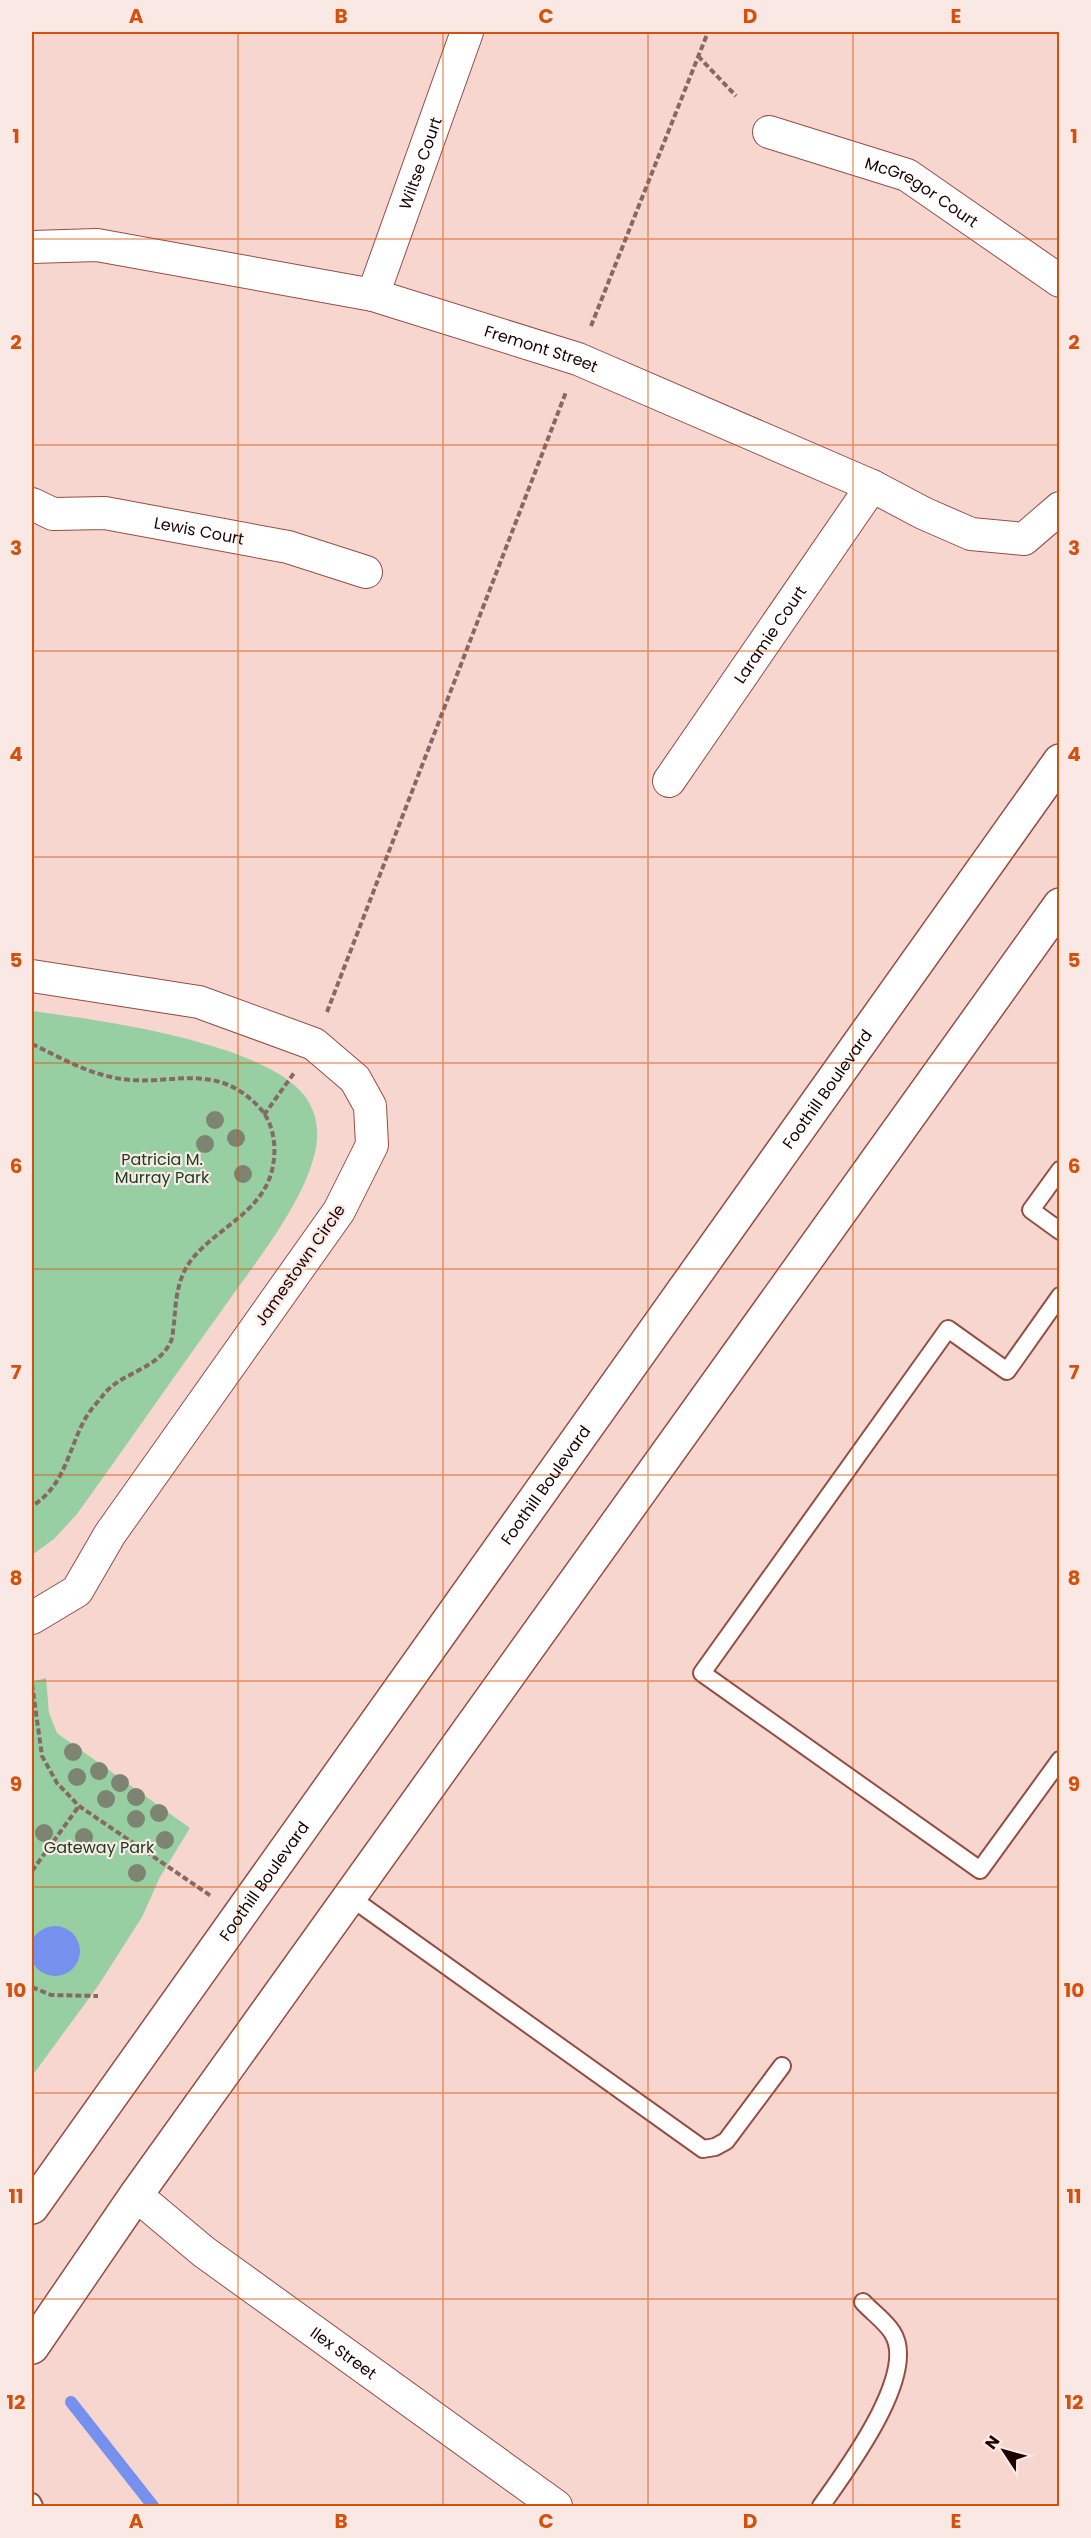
<svg xmlns="http://www.w3.org/2000/svg" width="1091" height="2538" font-family="Poppins,sans-serif">
<style>
.green{fill:#97cfa2}
.water{fill:#7691ed}
.lines{fill:none;stroke-linecap:round;stroke-linejoin:round}
.stream{stroke:#7691ed;stroke-width:12}
.lane-casing{stroke:#964e43;stroke-width:20}
.street-casing{stroke:#964e43;stroke-width:34}
.primary-casing{stroke:#964e43;stroke-width:36}
.path{stroke:#866965;stroke-width:4;stroke-dasharray:6 3;stroke-linecap:butt}
.lane{stroke:#fff;stroke-width:16}
.street{stroke:#fff;stroke-width:32}
.primary{stroke:#fff;stroke-width:33}
.tree{fill:#7d8471}
.grid{fill:none;stroke:#d4500b;stroke-width:1.5;stroke-opacity:0.55}
.labels{text-anchor:middle;dominant-baseline:central;stroke-width:4.5;stroke-linejoin:round;paint-order:stroke}
.street-label{font-size:16px;fill:#1c0302;stroke:#f9e8e4}
.park-label{font-size:16px;fill:#184023;stroke:#f9e8e4}
.neatline{fill:none;stroke:#d4500b;stroke-width:2}
.grid-label{font-size:20px;text-anchor:middle;font-weight:bold;fill:#d4500b}
</style>
<rect width="100%" height="100%" fill="#f8d6d0"/>
<!-- green -->
<path class="green" d="M32,1011C99,1020 262,1042 304,1095C319,1114 320,1138 313,1160C298,1211 252,1267 222,1310C173,1378 126,1446 77,1514L54,1539L32,1555Z
M46,1678L49,1713L57,1733L190,1828L160,1877L142,1917L98,1986L32,2076V1682Z"/>
<!-- water -->
<path class="water" d="M30 1951a25 25 0 1 1 50 0a25 25 0 1 1-50 0Z"/>
<g class="lines">
<!-- stream -->
<path class="stream" d="M71,2402L153,2506"/>
<!-- lane casing -->
<g class="lane-casing">
<path id="lane" d="M1060,1170L1031,1210L1060,1231
M1060,1296L1007,1371L948,1329L702,1673L980,1870L1060,1760
M350,1897L703,2149L715,2147L726,2141L782,2066
M32,2502L34,2506
M821,2506C844,2473 920,2373 892,2332C885,2321 872,2312 863,2302"/>
</g>
<!-- street casing -->
<g class="street-casing">
<g id="street">
<path id="s1" d="M769,132L907,175L1060,281"/>
<path id="s2" d="M32,247L97,245L373,295L578,359L872,486L923,513L971,534L1024,539L1060,508"/>
<path id="s3" d="M373,295L467,32"/>
<path id="s4" d="M32,504L53,514L105,513L288,547L366,572"/>
<path id="s5" d="M669,781L872,486"/>
<path d="M32,976L199,1002L314,1044L355,1079L370,1106L372,1145L339,1211L110,1534L77,1591L32,1618"/>
<path id="s6" d="M136,2195L204,2252L556,2506"/>
</g>
</g>
<!-- primary casing -->
<g class="primary-casing">
<g id="primary">
<path id="s7" d="M32,2207L1060,761"/>
<path d="M32,2347L136,2195L1060,905"/>
</g>
</g>
<!-- path -->
<path class="path" d="M698,56L736,96
M591,326L708,32
M327,1012L566,392
M32,1044C57,1056 83,1071 111,1077C166,1090 210,1058 257,1105C276,1123 278,1154 270,1177C257,1214 215,1230 192,1259C177,1278 176,1300 174,1323C173,1329 173,1336 171,1341C159,1369 122,1372 104,1394C98,1402 90,1410 85,1419C68,1450 65,1486 32,1506
M264,1115L294,1073
M32,1684L42,1756L57,1783L79,1806L211,1896
M32,1871L79,1806
M32,1987L51,1995L98,1996"/>
<!-- lane -->
<use href="#lane" class="lane"/>
<!-- street -->
<use href="#street" class="street"/>
<!-- primary -->
<use href="#primary" class="primary"/>
</g>
<!-- trees -->
<g class="tree">
<circle cx="215" cy="1120" r="9"/>
<circle cx="236" cy="1138" r="9"/>
<circle cx="205" cy="1144" r="9"/>
<circle cx="243" cy="1174" r="9"/>
<circle cx="73" cy="1752" r="9"/>
<circle cx="99" cy="1771" r="9"/>
<circle cx="77" cy="1777" r="9"/>
<circle cx="120" cy="1783" r="9"/>
<circle cx="136" cy="1797" r="9"/>
<circle cx="106" cy="1799" r="9"/>
<circle cx="159" cy="1813" r="9"/>
<circle cx="136" cy="1819" r="9"/>
<circle cx="44" cy="1833" r="9"/>
<circle cx="84" cy="1837" r="9"/>
<circle cx="165" cy="1840" r="9"/>
<circle cx="137" cy="1873" r="9"/>
</g>
<!-- grid -->
<path class="grid" d="M238,32V2506M443,32V2506M648,32V2506M853,32V2506M32,239H1060M32,445H1060M32,651H1060M32,857H1060M32,1063H1060M32,1269H1060M32,1475H1060M32,1681H1060M32,1887H1060M32,2093H1060M32,2299H1060"/>
<g class="labels">
<!-- street labels -->
<g class="street-label">
<text stroke="none"><textPath href="#s3" startOffset="140">Wiltse Court</textPath></text>
<text stroke="none"><textPath href="#s1" startOffset="165">McGregor Court</textPath></text>
<text stroke="none"><textPath href="#s2" startOffset="522">Fremont Street</textPath></text>
<text stroke="none"><textPath href="#s4" startOffset="171">Lewis Court</textPath></text>
<text stroke="none"><textPath href="#s5" startOffset="178">Laramie Court</textPath></text>
<text stroke="none"><textPath href="#s7" startOffset="1372">Foothill Boulevard</textPath></text>
<text transform="translate(300 1265) rotate(-55)">Jamestown Circle</text>
<text stroke="none"><textPath href="#s7" startOffset="886">Foothill Boulevard</textPath></text>
<text stroke="none"><textPath href="#s7" startOffset="400">Foothill Boulevard</textPath></text>
<text stroke="none"><textPath href="#s6" startOffset="261">Ilex Street</textPath></text>
</g>
<!-- park labels -->
<g class="park-label">
<text x="162" y="1159">Patricia M.<tspan x="162" dy="18">Murray Park</tspan></text>
<text x="99" y="1847">Gateway Park</text>
</g>
</g>
<!-- border -->
<rect width="1091" height="2538" fill="none" stroke="#f9e8e4" stroke-width="66"/>
<!-- north arrow -->
<g transform="translate(1004 2451) rotate(306)" stroke="#f9e8e4" stroke-width="4.5" paint-order="stroke">
<path d="M0-4.5L10 22L0 15L-10 22Z" fill="#1c0302"/>
<text y="-9" font-size="16" font-weight="bold" text-anchor="middle" fill="#1c0302">N</text>
</g>
<rect x="33" y="33" width="1025" height="2472" class="neatline"/>
<g class="grid-label">
<text x="136" y="23">A</text>
<text x="341" y="23">B</text>
<text x="546" y="23">C</text>
<text x="750" y="23">D</text>
<text x="956" y="23">E</text>
<text x="16" y="143">1</text>
<text x="1074" y="143">1</text>
<text x="16" y="349">2</text>
<text x="1074" y="349">2</text>
<text x="16" y="555">3</text>
<text x="1074" y="555">3</text>
<text x="16" y="761">4</text>
<text x="1074" y="761">4</text>
<text x="16" y="967">5</text>
<text x="1074" y="967">5</text>
<text x="16" y="1173">6</text>
<text x="1074" y="1173">6</text>
<text x="16" y="1379">7</text>
<text x="1074" y="1379">7</text>
<text x="16" y="1585">8</text>
<text x="1074" y="1585">8</text>
<text x="16" y="1791">9</text>
<text x="1074" y="1791">9</text>
<text x="16" y="1997">10</text>
<text x="1074" y="1997">10</text>
<text x="16" y="2203">11</text>
<text x="1074" y="2203">11</text>
<text x="16" y="2409">12</text>
<text x="1074" y="2409">12</text>
<text x="136" y="2528">A</text>
<text x="341" y="2528">B</text>
<text x="546" y="2528">C</text>
<text x="750" y="2528">D</text>
<text x="956" y="2528">E</text>
</g>
</svg>
